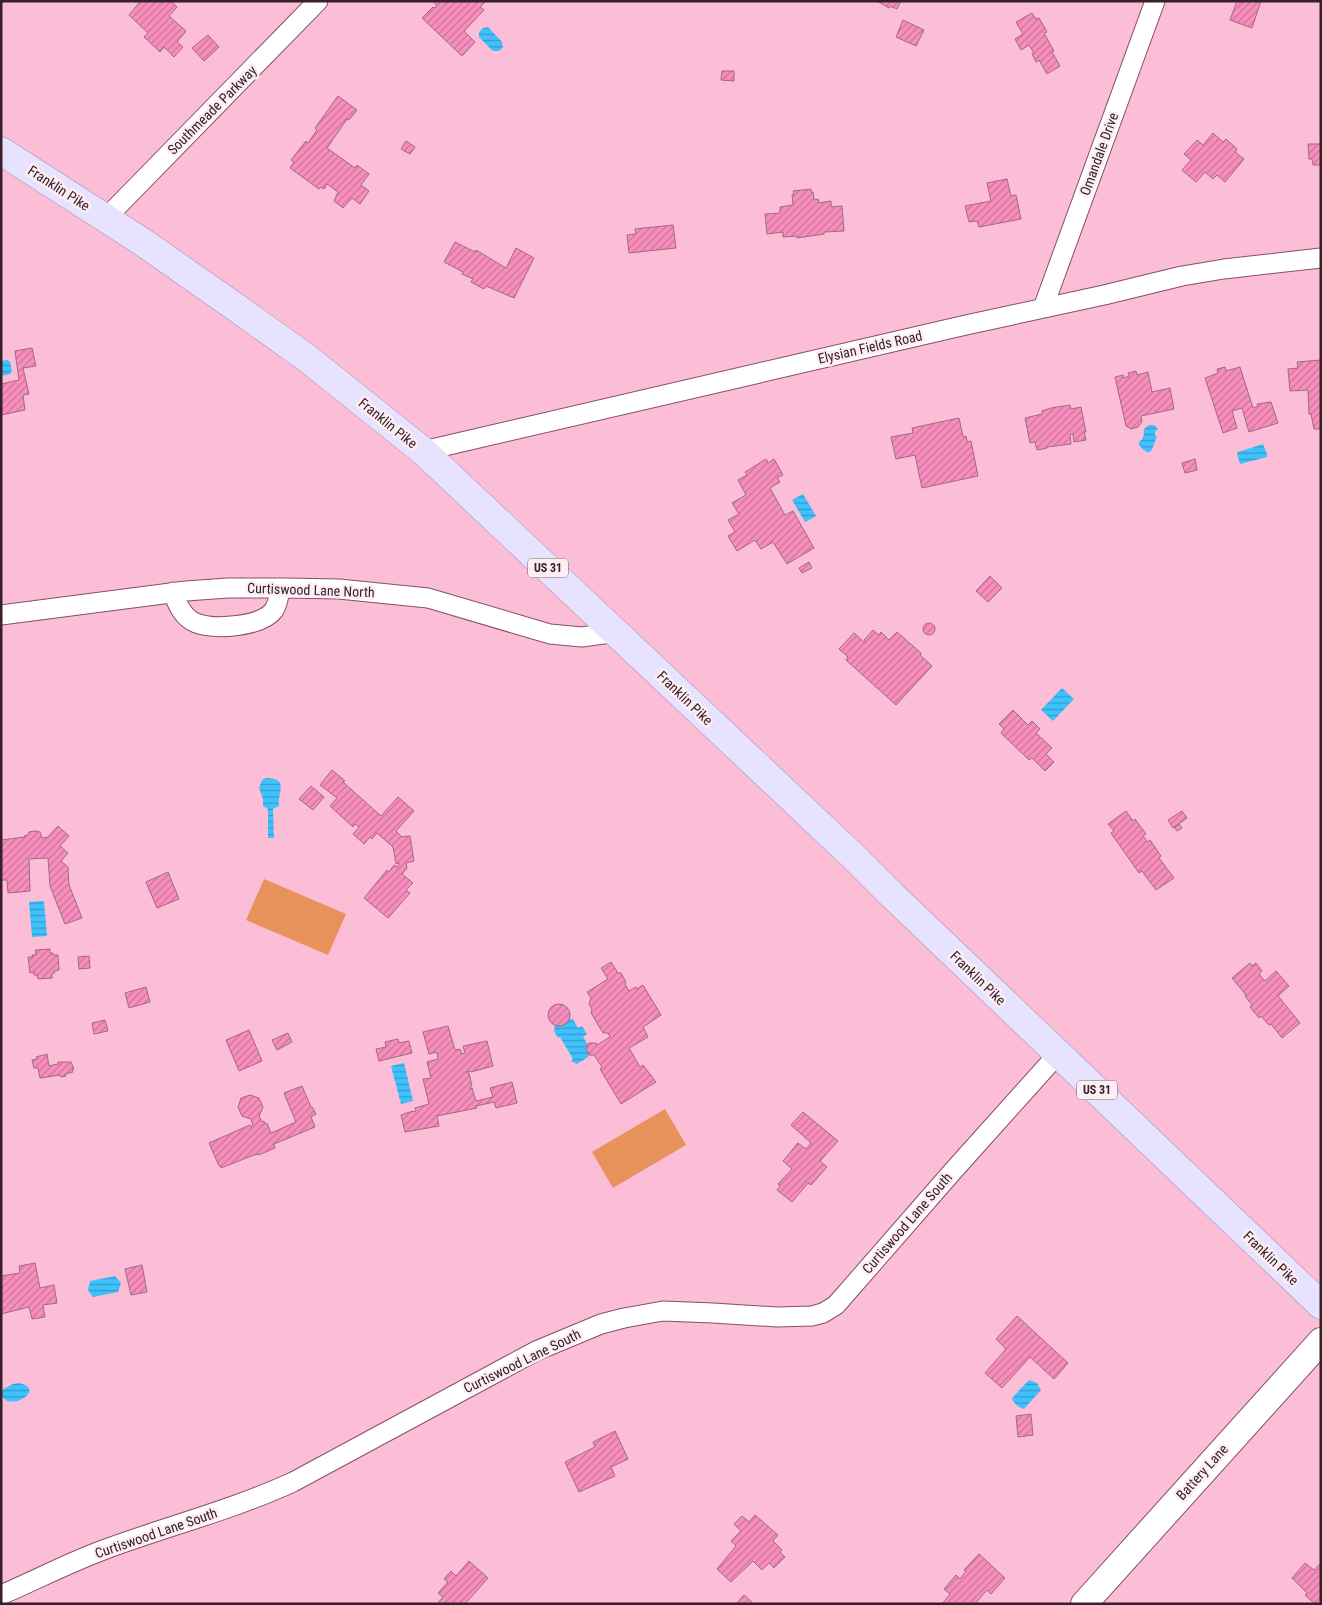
<svg xmlns="http://www.w3.org/2000/svg" width="1322" height="1605" font-family="'Roboto Condensed',sans-serif">
<style>
.pitch{fill:#e8925b}
.water{fill:url(#water-rules)}
.building{fill:url(#building-hatch);stroke:#a26981}
.lines{fill:none;stroke-linecap:round;stroke-linejoin:round}
.minor-casing{stroke:#854f66;stroke-width:21}
.secondary-casing{stroke:#854f66;stroke-width:28}
.primary-casing{stroke:#9f92b3;stroke-width:29}
.minor{stroke:#fff;stroke-width:19}
.secondary{stroke:#fff;stroke-width:26}
.primary{stroke:#e7e3fe;stroke-width:28}
.labels{text-anchor:middle;dominant-baseline:central;stroke-width:5;stroke-linejoin:round;paint-order:stroke}
.shield{fill:#fceef3;stroke:#725e66;stroke-width:1}
.shield-label{font-size:12px;font-weight:bold;fill:#37202a}
.street-label{font-size:14px;fill:#37202a;stroke:#fceef3}
</style>
<defs>
<pattern id="water-rules" width="6" height="5" patternUnits="userSpaceOnUse" patternTransform="scale(1.25)"><rect width="6" height="5" fill="#3fc1fc"/><path d="M0 2.5h6" fill="none" stroke="#369ccc"/></pattern>
<pattern id="building-hatch" width="6" height="6" patternUnits="userSpaceOnUse" patternTransform="scale(1.25)"><rect width="6" height="6" fill="#f88ebd"/><path d="M-1 1l2-2M0 6l6-6M5 7l2-2" fill="none" stroke="#ca749a"/></pattern>
</defs>
<rect width="100%" height="100%" fill="#fcbdd6"/>
<!-- pitch -->
<path class="pitch" d="M264,879L346,914L328,955L246,920Z
M665,1109L686,1145L613,1188L592,1152Z"/>
<!-- water -->
<path class="water" d="M488,27L502,42L503,47L499,51H493L479,37V32L483,28Z
M8,360L10,362L12,371L10,374L1,376V361Z
M1149,425H1154L1158,429L1155,432V435L1157,437C1152,445 1153,462 1139,445V442C1144,439 1144,434 1144,429Z
M1263,444L1267,454V457L1240,464L1237,454L1238,452Z
M803,494L816,516L805,522L792,500Z
M1062,688L1074,699L1053,721L1041,710Z
M266,778C290,778 277,792 279,806L273,809L274,838H268V809L263,806V799L259,788L262,780Z
M44,901L47,936L32,937L29,902Z
M566,1018L573,1019L578,1028L582,1026L587,1034L583,1037L591,1050L588,1057L577,1064L571,1061L573,1059L560,1037L558,1038L554,1031L555,1024Z
M404,1063L413,1101L401,1104L391,1066Z
M115,1276L121,1283L118,1292L93,1297C86,1287 88,1293 90,1281Z
M1029,1380L1037,1383L1041,1390L1024,1409C1019,1408 1013,1403 1012,1398Z
M19,1383C48,1389 8,1414 1,1394L3,1389L13,1384Z"/>
<!-- building -->
<path class="building" d="M137,1H171L177,7L169,16L186,31L177,42L183,47L174,57L164,47L160,52L144,37L148,33L129,15L139,3Z
M486,1L480,7L484,10L464,31L475,42L462,56L422,18L433,7L434,8L437,6L433,1Z
M877,1H901L897,9L890,6L889,8Z
M1237,1L1240,2V1H1261L1252,28L1230,20Z
M1032,13L1036,19L1039,18L1047,32L1044,33L1054,51L1052,52L1060,66L1047,74L1039,60L1036,62L1032,54L1034,53L1029,45L1021,50L1015,39L1023,34L1016,22Z
M903,20L924,30L916,46L896,37Z
M208,35L219,47L204,61L192,48Z
M722,71H734V81L721,80Z
M338,96L357,110L349,120L347,119L327,148L355,168L357,165L369,174L361,185L369,191L360,204L352,198L343,208L334,201L338,192L327,184L324,189L321,187L319,189L290,168L294,162L291,160L306,141L308,143L317,130L315,128Z
M1213,133L1223,142L1226,139L1237,149L1235,152L1244,159L1225,182L1217,175L1213,179L1205,172L1196,182L1182,170L1191,160L1184,154L1197,140L1203,145Z
M406,141L415,147L410,154L401,149Z
M1308,144H1321V165H1313L1312,159H1309Z
M1007,179L1011,196L1016,195L1021,219L979,227L977,221L969,222L965,206L991,201L987,183Z
M811,189V192H813L814,200L818,199L819,203L831,201V207L842,206L844,231L824,232V234L818,235L797,238V236L783,237V232L767,234L765,214L780,213V207L793,205L792,195L794,194L793,191Z
M673,225L676,248L629,253L627,235L636,234L635,229Z
M455,242L475,252L476,250L506,268L516,248L534,258L514,298L486,286L484,289L471,282L473,279L462,274L463,272L444,262Z
M32,348L36,366L23,368L29,394L23,395L25,410L1,415V384L19,380L15,351Z
M1321,360V429H1314L1311,414H1309L1308,390L1290,391L1288,369L1298,368L1297,362Z
M1225,367L1226,371L1240,367L1253,408L1258,406L1257,404L1271,402L1278,423L1249,432L1242,408L1232,411L1237,428L1223,433L1205,378L1218,373L1217,369Z
M1136,371L1137,375L1148,372L1152,392L1170,388L1174,409L1141,416L1142,422L1138,427L1131,429L1126,426L1115,377L1123,375L1124,378L1129,376L1128,373Z
M1070,405L1071,409L1081,407L1086,432H1084L1086,440L1074,442L1073,434H1070L1071,444L1047,447V448L1037,450L1035,442L1030,443L1025,418L1042,414V411L1051,408Z
M959,418L963,437L966,436L967,442L971,441L978,476L922,488L915,455L896,459L891,437L913,433L912,428Z
M766,459L768,463L774,459L783,475L777,478L780,482L770,488L785,515L793,511L814,548L787,564L773,542L761,549L755,540L737,551L728,536L735,532L728,520L739,514L732,503L746,495L738,480L747,475L745,472Z
M1195,459L1197,470L1185,473L1182,463Z
M809,562L812,568L802,573L799,568Z
M990,576L1002,588L988,602L976,591Z
M923 629a6 6 0 1 1 12 0a6 6 0 1 1-12 0Z
M873,630L879,635L881,632L889,640L897,632L921,653L920,655L932,666L896,705L846,660L848,657L839,649L854,633L865,643L866,642L864,640Z
M1013,710L1028,725L1032,721L1040,729L1036,733L1052,748L1046,754L1054,762L1045,771L1032,758L1029,760L1001,733L1004,729L999,724Z
M332,770L345,781L343,782L381,816L398,797L414,811L396,831L402,837L410,836L414,861L406,863L407,868L402,874L413,883L406,890L410,893L388,918L364,898L387,870L389,872L394,865L397,867L399,865V863L396,864L393,847L377,833L372,839L370,837L364,844L353,834L359,827L355,824L353,827L330,806L337,798L320,785Z
M311,786L324,797L313,810L299,799Z
M1126,811L1133,821L1135,819L1146,834L1143,836L1148,842L1150,840L1161,856L1159,858L1174,878L1156,890L1142,871L1139,873L1111,833L1114,831L1108,824Z
M1182,811L1187,818L1173,828L1168,820Z
M1179,824L1182,828L1177,831L1174,827Z
M58,826L69,836L60,846L68,853L61,861L68,867L69,885L82,918L65,924L50,886L48,858L29,859L30,891L8,893L7,880H1V840L25,837L24,836L28,835L29,832L34,831L40,832L42,838L48,837Z
M168,872L179,899L157,908L146,882Z
M50,949V953H53V955H58L59,970L54,971L55,973H52V978L38,979L37,975H34V972L30,973L28,957H33L32,955H36L35,950Z
M89,956L90,968L79,969L78,957Z
M611,962L618,973H621L626,982L625,984L629,991L636,987L637,989L643,985L661,1015L643,1027L648,1037L629,1048L640,1067L643,1065L656,1082L621,1104L600,1069L602,1067L594,1055H589L586,1048L589,1043H596L597,1045L610,1037L608,1033H603L591,1013L592,1009L589,1004L591,998L587,992L608,979L601,968Z
M1250,963L1252,966L1256,963L1262,971L1259,974L1265,981L1276,971L1289,986L1278,996L1300,1023L1282,1038L1271,1024L1269,1025L1261,1016L1259,1018L1250,1007L1252,1005L1245,996L1246,995L1232,978Z
M146,987L150,1002L129,1008L125,993Z
M548 1015a11 11 0 1 1 22 0a11 11 0 1 1-22 0Z
M105,1020L108,1031L94,1034L92,1023Z
M448,1026L455,1050L460,1049L462,1054L465,1053L463,1046L487,1041L493,1066L471,1072L470,1071L466,1072L467,1073H469L472,1086L470,1087V1089L472,1088L476,1101L493,1097L490,1088L512,1082L517,1103L496,1108L494,1102L476,1106L477,1108L437,1116L439,1126L405,1132L401,1115L413,1111V1112L416,1111L415,1108L429,1104L423,1079L431,1078L427,1062L438,1059L437,1052L429,1054L423,1032Z
M249,1030L262,1061L239,1071L226,1040Z
M288,1033L292,1042L277,1050L272,1040Z
M398,1039L399,1043L409,1041L412,1053L379,1061L376,1049L386,1047L385,1042Z
M47,1054L49,1066L58,1064V1062H71L74,1069H72L73,1072L65,1074L66,1076L61,1077L60,1075L40,1078L38,1068H34L32,1060L37,1059L36,1057Z
M302,1086L311,1107H312L316,1114L311,1117L315,1127L274,1144L275,1148L261,1154L254,1155L221,1168L220,1165L219,1166L209,1143L250,1125L251,1127L253,1126L251,1119L242,1116L238,1107L241,1098L250,1095L259,1098L263,1107L259,1116L262,1122L264,1121L265,1124L267,1123L271,1133L296,1122L284,1093Z
M803,1112L838,1141L820,1161L827,1167L811,1185L808,1183L792,1202L777,1190L780,1186L778,1184L792,1169L783,1161L798,1143L806,1149L811,1143L791,1125Z
M35,1263L40,1288L54,1285L57,1303L43,1305L45,1317L32,1319L29,1307L1,1314V1276L20,1273L19,1266Z
M142,1265L147,1292L131,1295L125,1269Z
M1017,1316L1068,1363L1054,1379L1030,1357L1002,1388L985,1373L1006,1349L996,1339Z
M1031,1414L1033,1435L1018,1437L1016,1416Z
M615,1431L628,1459L611,1467L615,1476L579,1492L565,1462L595,1447L593,1442Z
M755,1515L778,1535L773,1541L782,1550L780,1552L785,1557L774,1568L769,1563L762,1570L753,1561L731,1582L717,1569L736,1546L731,1541L741,1531L734,1524L742,1516L749,1522Z
M979,1554L1005,1578L991,1594L987,1590L975,1604H942L950,1594L944,1589L956,1575L960,1579L966,1571L964,1570Z
M469,1561L488,1578L465,1604H437L443,1597L438,1593L448,1582L444,1579L451,1571L456,1576Z
M1305,1563L1314,1570L1321,1563V1604H1315L1305,1595L1307,1593L1292,1578Z
M744,1595L754,1604H736Z"/>
<g class="lines">
<!-- minor casing -->
<g class="minor-casing">
<path id="minor" d="M106,218L318,1
M1043,308L1155,1
M423,451L966,325L1104,295L1182,276L1224,269L1321,258
M173,592C177,604 183,618 196,623C215,630 261,627 274,610C278,604 279,595 280,588
M1,615L186,591L228,588H285L339,589L428,598L550,634L582,637L617,632
M1,1595C36,1580 70,1562 106,1549C168,1526 232,1510 293,1482L536,1351L601,1324L624,1318L663,1311L713,1313L777,1317L812,1316L823,1313L836,1305L953,1171L1058,1054"/>
</g>
<!-- secondary casing -->
<g class="secondary-casing">
<path id="secondary" d="M1084,1604L1321,1341"/>
</g>
<!-- primary casing -->
<g class="primary-casing">
<path id="primary" d="M1,151L144,243L234,306L308,359L423,451L854,857L892,895L1321,1305"/>
</g>
<!-- minor -->
<use href="#minor" class="minor"/>
<!-- secondary -->
<use href="#secondary" class="secondary"/>
<!-- primary -->
<use href="#primary" class="primary"/>
</g>
<g class="labels">
<!-- shield labels -->
<g class="shield">
<rect x="528" y="558.5" width="40" height="19" rx="4"/>
<rect x="1077" y="1080.5" width="40" height="19" rx="4"/>
</g>
<g class="shield-label">
<text x="548" y="568">US 31</text>
<text x="1097" y="1090">US 31</text>
</g>
<!-- street labels -->
<g class="street-label">
<text transform="translate(212 110) rotate(-45)">Southmeade Parkway</text>
<text transform="translate(1099 154) rotate(-70)">Omandale Drive</text>
<text transform="translate(59 188) rotate(33)">Franklin Pike</text>
<text transform="translate(870 347) rotate(-13)">Elysian Fields Road</text>
<text transform="translate(388 423) rotate(39)">Franklin Pike</text>
<text transform="translate(311 590) rotate(2)">Curtiswood Lane North</text>
<text transform="translate(685 698) rotate(44)">Franklin Pike</text>
<text transform="translate(978 978) rotate(44)">Franklin Pike</text>
<text transform="translate(907 1223) rotate(-49)">Curtiswood Lane South</text>
<text transform="translate(1271 1258) rotate(44)">Franklin Pike</text>
<text transform="translate(522 1361) rotate(-26)">Curtiswood Lane South</text>
<text transform="translate(1202 1472) rotate(-48)">Battery Lane</text>
<text transform="translate(156 1533) rotate(-19)">Curtiswood Lane South</text>
</g>
</g>
<!-- border -->
<rect width="1322" height="1605" fill="none" stroke="#37202a" stroke-width="5"/>
</svg>
